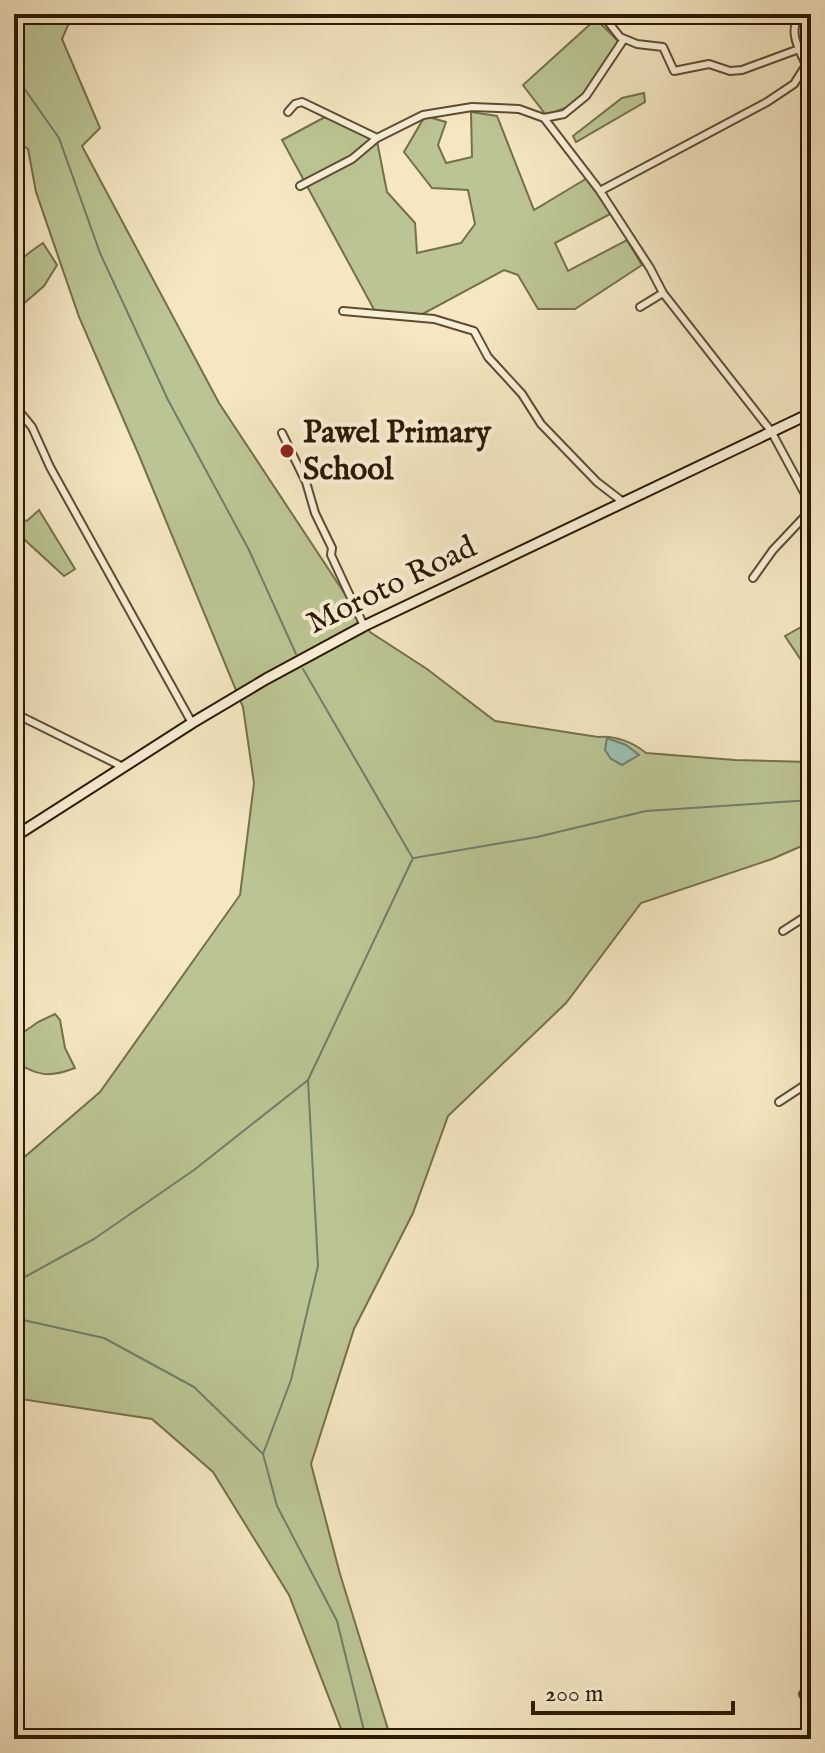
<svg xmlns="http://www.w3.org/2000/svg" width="825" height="1753" font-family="'IM FELL English',serif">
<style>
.green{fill:#bbc593;stroke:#74704a;stroke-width:2}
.water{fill:#9cc0b3;stroke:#6f7e6c;stroke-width:2}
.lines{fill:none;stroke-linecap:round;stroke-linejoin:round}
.stream{stroke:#6f7e6c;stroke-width:2}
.minor-casing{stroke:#5e4d31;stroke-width:10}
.secondary-casing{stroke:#2c1a01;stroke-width:13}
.minor{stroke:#f8efd7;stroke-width:6}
.secondary{stroke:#f8efd7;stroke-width:9}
.poi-dot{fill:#8f2418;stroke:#f8efd7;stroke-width:3}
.labels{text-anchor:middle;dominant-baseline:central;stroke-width:8;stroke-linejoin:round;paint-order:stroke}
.poi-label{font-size:32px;font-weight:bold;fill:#2c1a01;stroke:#f8efd7;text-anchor:start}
.street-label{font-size:32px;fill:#2c1a01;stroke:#f8efd7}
</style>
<rect width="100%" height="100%" fill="#f4e7c2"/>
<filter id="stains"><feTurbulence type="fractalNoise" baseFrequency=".0025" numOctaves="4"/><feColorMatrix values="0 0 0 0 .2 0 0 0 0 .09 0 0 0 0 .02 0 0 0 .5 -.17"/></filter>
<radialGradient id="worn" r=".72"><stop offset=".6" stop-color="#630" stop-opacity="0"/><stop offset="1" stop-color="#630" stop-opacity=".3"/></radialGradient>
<!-- green -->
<path class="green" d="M14,14H73L62,39L100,128L82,146L219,403L370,632L427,669L495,721L598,737C614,735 633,742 646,753L735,760L811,762V842L772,859L641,903L566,1003L448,1116L413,1213L354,1329L311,1464L340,1574L391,1739H345L289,1595L213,1472L152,1419L14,1398V1166L100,1092L240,895L254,783L243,707L138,453L79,317L36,192L28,149L14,140Z
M596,19L618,41L612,64L579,103L546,115L523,85Z
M644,93L645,102L576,142L573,136L622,98Z
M471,112L497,116L534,210L589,177L612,213L555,243L568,271L627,240L642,265L575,309H538L518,275L504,270L419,316L377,315L282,140L327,116L377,141L387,192L415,223L417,253L461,243L475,224L468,190L432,188L404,152L425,116L446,122L438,145L446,163L472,157Z
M43,243L57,265L44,286L14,312C14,269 5,268 43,243Z
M39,510L75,569L64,576L14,530V517L27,521Z
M803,626H811V663H803L785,636Z
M55,1014L60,1020L65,1048L75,1068C49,1078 37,1076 14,1061V1039L38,1022Z"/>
<!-- water -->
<path class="water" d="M607,738L626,745L639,755L622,765L611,759L605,750Z"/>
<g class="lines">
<!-- stream -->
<path class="stream" d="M14,74L59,138L100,253L168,400L249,550L296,654
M303,669L412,857
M414,858L537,837L646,811L811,800
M308,1080L318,1266L291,1380L263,1454L277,1506L337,1621L366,1739
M14,1283L94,1239L194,1170L308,1080L413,858
M14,1318L104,1338L194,1387L262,1453"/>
<!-- minor casing -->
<g class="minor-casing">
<path id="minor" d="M602,14L620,37L637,44L663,47L674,71L709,64L730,71L742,70L799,49
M288,112L295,104L302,102L377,138
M544,118L600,191
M300,186L352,159L377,138L423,115L472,107L519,109L544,118L564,114L586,96L624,39
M640,307L663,293
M343,311L434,319L474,331L488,357L522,394L541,424L597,482L623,502
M14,405L32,427L50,467L192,723
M282,433L306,482L315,513L332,548L331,555L364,626
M753,578L773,550L806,515L808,505L806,496L771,431L663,293L650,268L600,191L767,102L794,84L806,65C799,49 787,30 801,14
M14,713L123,767
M783,931L811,913
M779,1102L811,1081
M803,1694L811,1710"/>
</g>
<!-- secondary casing -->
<g class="secondary-casing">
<path id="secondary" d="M14,837L192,723L266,679L364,626L811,413"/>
</g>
<!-- minor -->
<use href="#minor" class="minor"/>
<!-- secondary -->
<use href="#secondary" class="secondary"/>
</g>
<!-- markers -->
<circle class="poi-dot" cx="287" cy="451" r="8"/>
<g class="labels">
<!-- poi labels -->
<g class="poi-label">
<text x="303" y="433">Pawel Primary<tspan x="303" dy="37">School</tspan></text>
</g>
<!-- street labels -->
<g class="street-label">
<text transform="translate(392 586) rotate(-26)">Moroto Road</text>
</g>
</g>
<!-- margin -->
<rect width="825" height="1753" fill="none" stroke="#f4e7c2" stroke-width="48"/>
<rect x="16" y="16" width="793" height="1721" fill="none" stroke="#2c1a01" stroke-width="4"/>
<rect x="24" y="24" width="777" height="1705" fill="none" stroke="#2c1a01" stroke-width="2"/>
<!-- scale -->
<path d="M533 1701v12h200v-12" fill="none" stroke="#2c1a01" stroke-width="4"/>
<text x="545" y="1701" font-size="24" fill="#2c1a01" stroke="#f8efd7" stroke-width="6" paint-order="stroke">200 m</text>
<rect width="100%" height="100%" filter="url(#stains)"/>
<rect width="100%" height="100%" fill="url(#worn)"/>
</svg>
